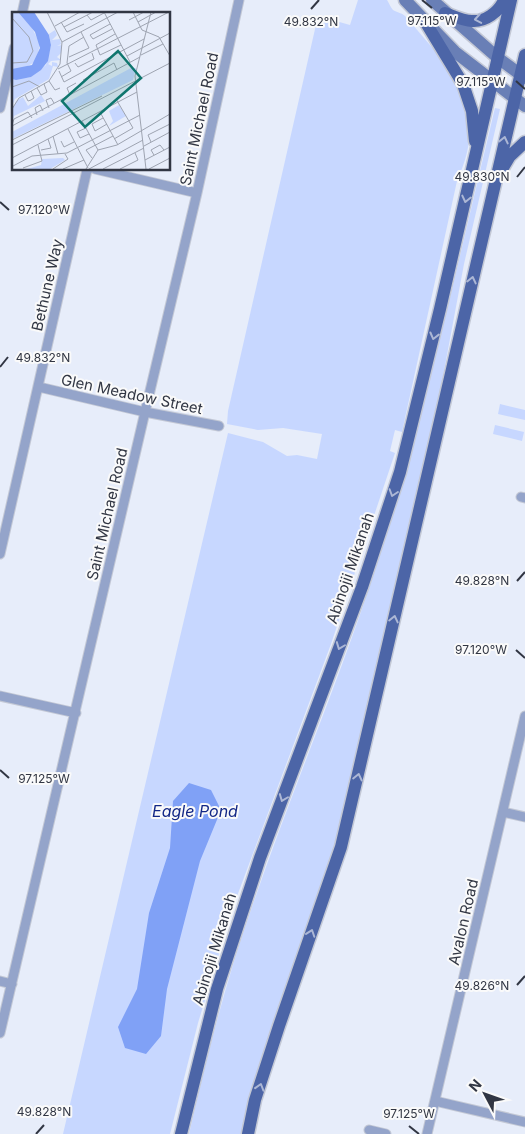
<svg xmlns="http://www.w3.org/2000/svg" width="525" height="1134" font-family="Inter,sans-serif">
<style>
.green{fill:#c7d7ff}
.water{fill:#80a1f6}
.lines{fill:none;stroke-linecap:round;stroke-linejoin:round}
.street-casing{stroke:#c3c8d5;stroke-width:11}
.secondary-casing{stroke:#c3c8d5;stroke-width:15}
.primary-casing{stroke:#c3c8d5;stroke-width:15}
.street{stroke:#94a4ca;stroke-width:9}
.secondary{stroke:#697fb6;stroke-width:12}
.primary{stroke:#4c65a7;stroke-width:12}
.oneway{stroke:#acb7d5}
.ticks{fill:none;stroke:#313643;stroke-width:2}
.labels{text-anchor:middle;dominant-baseline:central;stroke-width:4;stroke-linejoin:round;paint-order:stroke}
.street-label{font-size:15px;fill:#313643;stroke:#fafafa}
.water-label{font-size:16px;font-style:italic;fill:#132887;stroke:#fafafa}
.inset-road{fill:none;stroke:#9ea4b1;stroke-width:1}
.view{fill:#0f766e;fill-opacity:0.15;stroke:#0f766e;stroke-width:2.5}
.inset-edge{fill:none;stroke:#313643;stroke-width:2.5}
.ticks-label{font-size:12px;text-anchor:middle;fill:#313643;stroke:#fafafa;stroke-width:4;stroke-linejoin:round;paint-order:stroke}
</style>
<rect width="100%" height="100%" fill="#e7edfa"/>
<!-- green -->
<path class="green" d="M358,0H387C389,3 391,8 393,10C398,13 403,13 406,17C452,71 491,106 457,181L402,432L395,430L390,451L395,453L331,644L233,907L198,1023L170,1134H63L228,433L263,442L287,456L297,455L317,459L322,434L283,428L258,430L227,424L228,411L318,16L350,25Z
M495,108L500,109L464,264L432,435L338,845L243,1134H189C206,1061 224,987 249,916C288,799 338,685 376,567C425,416 458,262 495,108Z
M500,404L525,410V420L498,414Z
M495,425L524,432L522,441L493,434Z"/>
<!-- water -->
<path class="water" d="M189,783L211,790L221,810L200,861L167,989L161,1036L146,1054L125,1048L118,1027L137,989L149,913L170,848L173,801Z"/>
<g class="lines">
<!-- street casing -->
<g class="street-casing">
<path id="street" d="M22,14L25,0
M0,108L14,48
M95,169L197,193
M39,387L145,412L219,426
M521,497L525,498
M0,554L87,170L89,169
M0,696L76,713
M503,812L525,817
M0,981L12,984
M0,1033L145,412L197,193L239,0
M435,1101L525,1122
M369,1130L386,1134
M427,1134L525,716"/>
</g>
<!-- secondary casing -->
<g class="secondary-casing">
<path id="secondary" d="M405,0L455,52L525,106
M432,0L498,58L525,78"/>
</g>
<!-- primary casing -->
<g class="primary-casing">
<path id="primary" d="M445,13C453,16 464,21 472,21C485,22 499,12 504,0
M426,23L463,84L472,111L475,141
M501,171L510,156L525,142
M181,1134L217,989L260,858L362,587L400,472L440,309L511,0
M248,1134L255,1100L279,1026L341,847L525,55"/>
</g>
<!-- street -->
<use href="#street" class="street"/>
<!-- secondary -->
<use href="#secondary" class="secondary"/>
<!-- primary -->
<use href="#primary" class="primary"/>
</g>
<!-- one-way arrows -->
<defs><path id="oneway-chevron" d="M-2-3.5L2.5 0L-2 3.5" fill="none" stroke-width="1.6" stroke-linecap="round" stroke-linejoin="round" transform="scale(1.25)"/></defs>
<g class="oneway">
<use href="#oneway-chevron" transform="translate(478 19) rotate(170)"/>
<use href="#oneway-chevron" transform="translate(504 140) rotate(-77)"/>
<use href="#oneway-chevron" transform="translate(466 199) rotate(103)"/>
<use href="#oneway-chevron" transform="translate(472 280) rotate(-77)"/>
<use href="#oneway-chevron" transform="translate(434 336) rotate(104)"/>
<use href="#oneway-chevron" transform="translate(393 493) rotate(108)"/>
<use href="#oneway-chevron" transform="translate(394 619) rotate(-77)"/>
<use href="#oneway-chevron" transform="translate(340 646) rotate(111)"/>
<use href="#oneway-chevron" transform="translate(358 777) rotate(-77)"/>
<use href="#oneway-chevron" transform="translate(283 798) rotate(111)"/>
<use href="#oneway-chevron" transform="translate(311 933) rotate(-71)"/>
<use href="#oneway-chevron" transform="translate(260 1087) rotate(-73)"/>
</g>
<!-- ticks -->
<path class="ticks" d="M422,0L432,8M311,9L319,0M516,81L525,89M517,177L525,167M0,202L9,210M0,367L8,357M517,581L525,572M516,650L525,658M0,770L9,778M517,985L525,976M409,1126L419,1134M36,1134L44,1125"/>
<g class="labels">
<!-- street labels -->
<g class="street-label">
<text transform="translate(199 119) rotate(-78)">Saint Michael Road</text>
<text transform="translate(47 285) rotate(-77)">Bethune Way</text>
<text transform="translate(132 394) rotate(12)">Glen Meadow Street</text>
<text transform="translate(107 514) rotate(-77)">Saint Michael Road</text>
<text transform="translate(350 568) rotate(-71)">Abinojii Mikanah</text>
<text transform="translate(463 922) rotate(-77)">Avalon Road</text>
<text transform="translate(214 949) rotate(-73)">Abinojii Mikanah</text>
</g>
<!-- water labels -->
<g class="water-label">
<text x="195" y="811">Eagle Pond</text>
</g>
</g>
<!-- overview -->
<g transform="translate(12 12)">
<rect width="158" height="158" fill="#e7edfa"/>
<path d="M0,0H6L20,16L28,32L24,49L11,57H0ZM41,13L45,23L40,28L48,27L49,32L45,34L50,33L49,41L45,45L49,48L39,49L36,52L40,54V50L45,51L46,55L41,54L37,67L3,87L0,94V67L19,65L34,53L39,33L37,22L43,18ZM119,56H124L121,68L0,127V120ZM29,83L33,89L2,104L0,112V98L4,89L11,85L16,94ZM107,93L114,104L97,114L101,109L97,99ZM51,146L53,148L38,157H15L29,153L30,147Z" fill="#c7d7ff"/>
<path d="M6,0H22L37,23L39,33L36,49L29,58L19,65L4,68L0,67V57L20,53L28,36L23,20Z" fill="#80a1f6"/>
<path class="inset-road" d="M92,0L118,50M121,0L130,18L147,25L158,44M75,3L79,8L92,1M0,6L17,25L21,39L15,50L0,51M117,8L132,0M49,10L55,20L72,12M126,10L144,0M98,12L78,23L81,27L100,17M43,14L68,0M52,15L81,0M103,22L84,33L88,43L109,33M50,30L106,0M129,43L151,32M115,44L158,21M57,45L77,36L69,20M63,51L66,55L82,47L80,41M46,57L157,0M47,59L52,70L132,27M49,65L59,59L55,51L57,34L72,25M71,68L102,51L105,58M37,69L43,78L48,76M0,75L17,69L28,75M25,76L29,83L35,80L32,72M13,83L16,89L19,88L22,86L19,79M58,83L55,76L64,71M37,96L34,88L39,86L42,91M0,97L7,86L37,69L48,52L50,30L35,0M88,100L106,133M25,103L23,96L28,93L31,99M91,106L80,112L83,119L95,112M70,109L86,138M0,113L2,107L16,100L20,106M0,114L128,45M74,116L65,120L68,126L77,122M56,117L76,156M41,124L46,142M102,127L121,116L104,87M0,128L90,84M49,129L52,135L62,130M139,130L136,123L158,112M0,133L158,51M132,134L158,120M29,138L39,136L36,127M142,143L139,138L148,133L152,138M0,146L125,80M80,146L74,138L101,124M133,148L158,135M1,154L20,144L55,141L128,103M11,156L30,149L26,133M41,157L56,147L53,142M51,157L72,148M74,157L86,138L105,133L158,102M77,157L131,128M91,157L132,136M108,157L126,148L123,141M134,157L123,64L139,0M137,157L158,146"/>
<path class="view" d="M106,39L129,66L73,115L50,89Z"/>
<rect width="158" height="158" class="inset-edge"/>
</g>
<g class="ticks-label">
<text x="432" y="25">97.115°W</text>
<text x="311" y="26">49.832°N</text>
<text x="481" y="86">97.115°W</text>
<text x="482" y="181">49.830°N</text>
<text x="44" y="214">97.120°W</text>
<text x="43" y="362">49.832°N</text>
<text x="482" y="585">49.828°N</text>
<text x="481" y="654">97.120°W</text>
<text x="44" y="783">97.125°W</text>
<text x="482" y="990">49.826°N</text>
<text x="44" y="1116">49.828°N</text>
<text x="409" y="1118">97.125°W</text>
</g>
<!-- north arrow -->
<g transform="translate(485 1094) rotate(311)" stroke="#fafafa" stroke-width="4" paint-order="stroke">
<path d="M0-4L9 19L0 12L-9 19Z" fill="#313643"/>
<text y="-8" font-size="14" font-weight="bold" text-anchor="middle" fill="#313643">N</text>
</g>
</svg>
